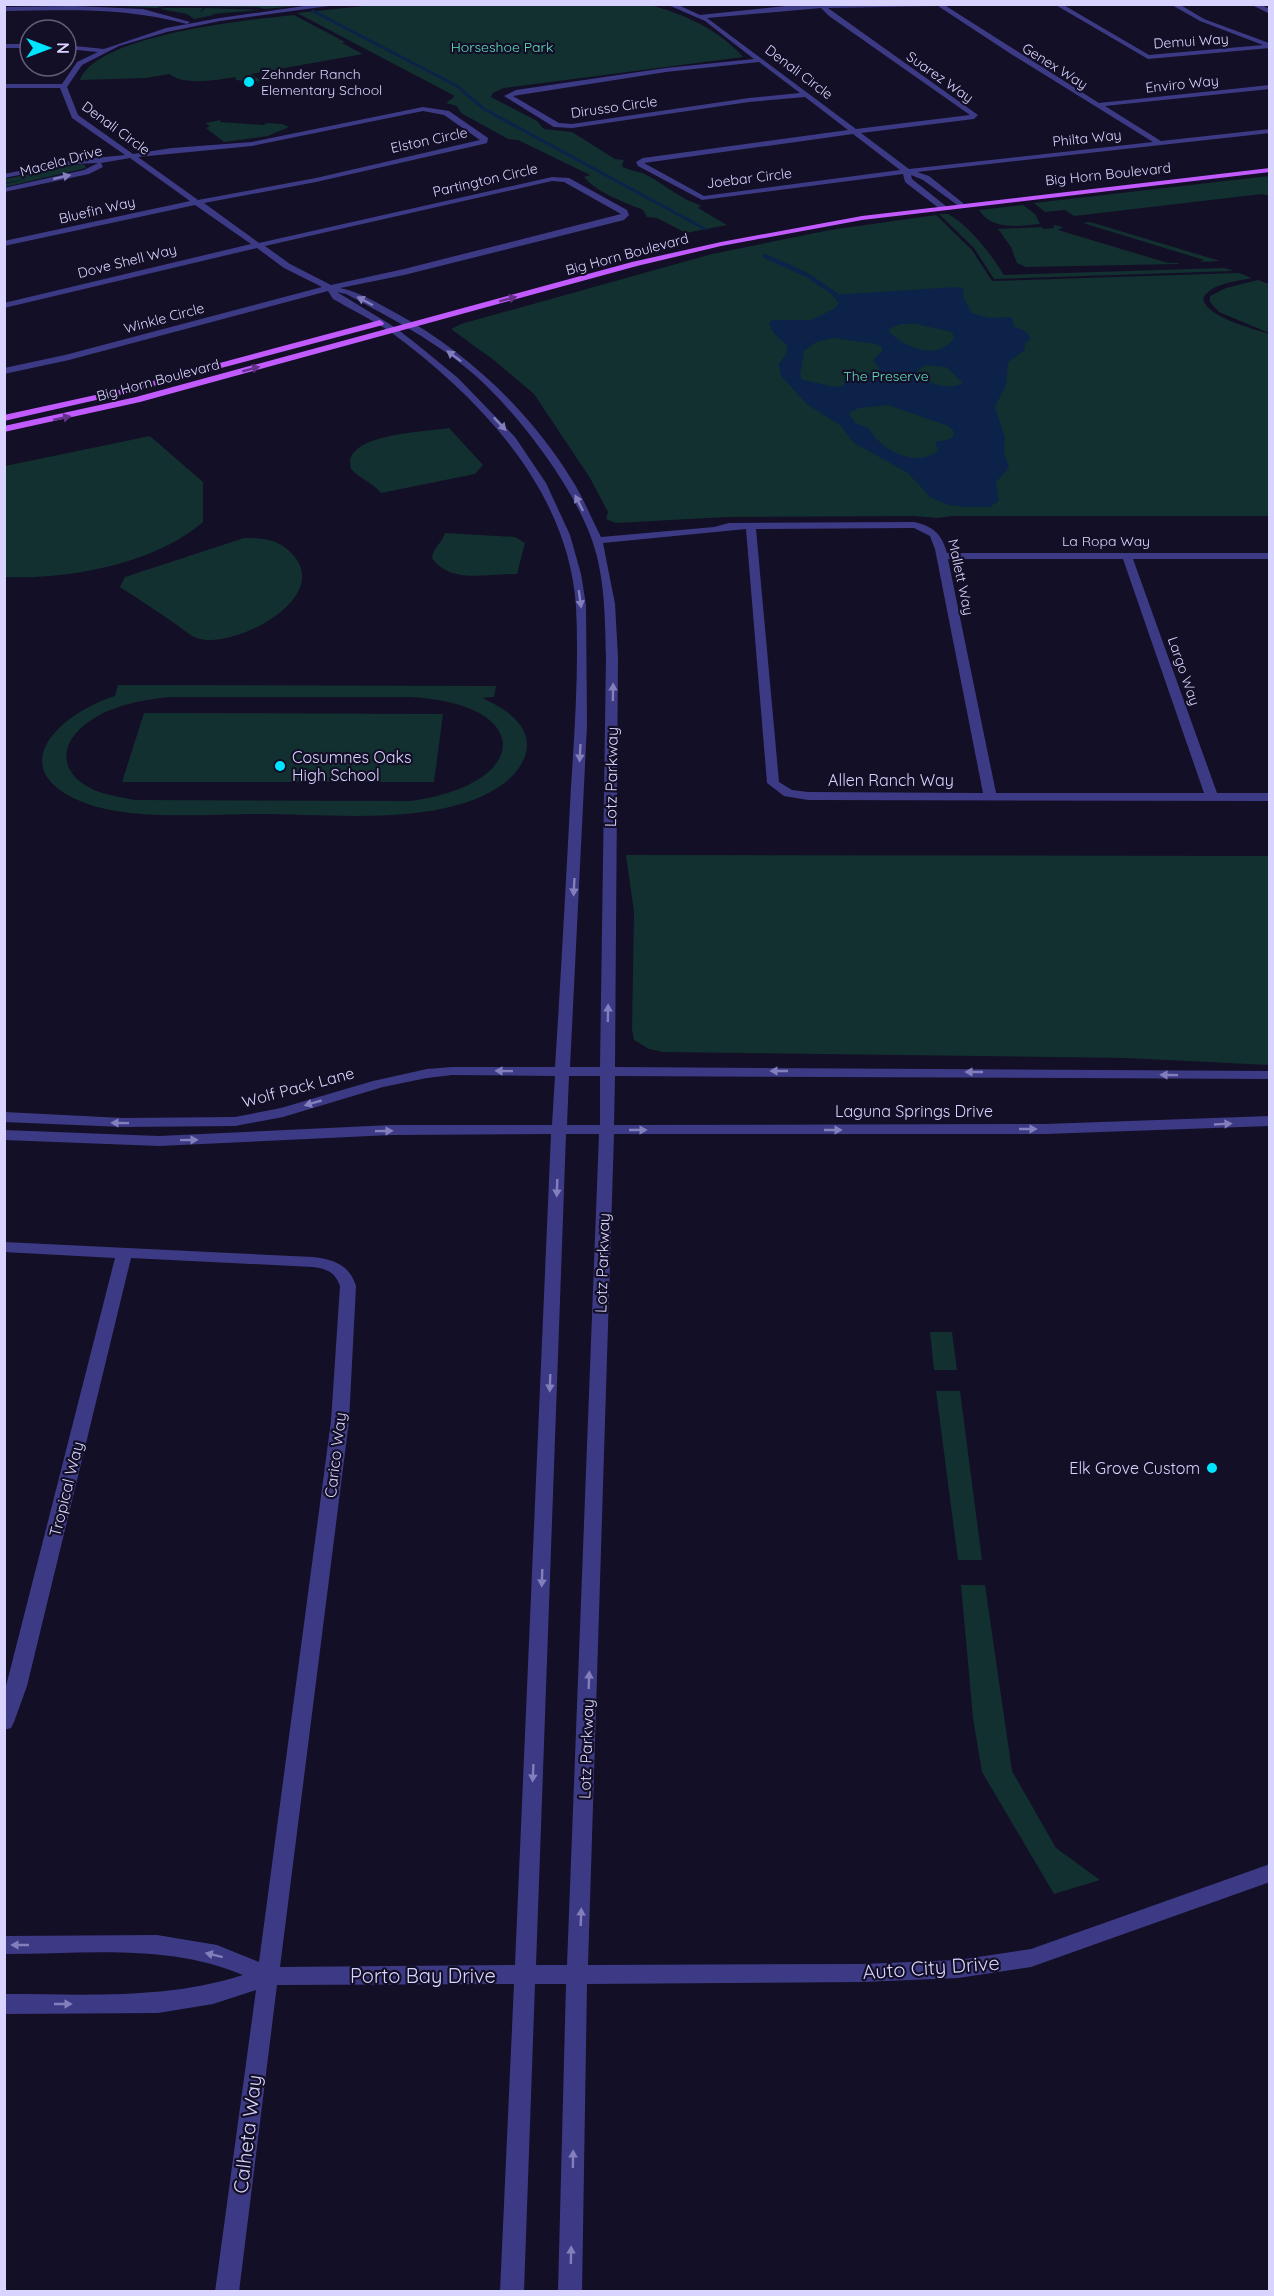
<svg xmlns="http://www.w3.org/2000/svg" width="1274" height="2296" font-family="Quicksand,sans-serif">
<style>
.green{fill:#12302f;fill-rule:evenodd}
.water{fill:#0c2248;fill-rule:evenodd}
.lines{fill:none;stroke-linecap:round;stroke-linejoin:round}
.stream-far1{stroke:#0c2248;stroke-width:3}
.stream{stroke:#0c2248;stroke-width:4.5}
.minor{fill:#3d3a85;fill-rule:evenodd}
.major{fill:#c25bff;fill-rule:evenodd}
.oneway{fill:#837fbc}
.oneway2{fill:#623188}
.poi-dot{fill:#00e5ff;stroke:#130f26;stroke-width:2}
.labels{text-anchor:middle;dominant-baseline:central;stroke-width:4.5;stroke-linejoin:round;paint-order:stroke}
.far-street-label{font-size:14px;fill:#d9d4ff;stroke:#130f26}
.far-park-label{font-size:14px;fill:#5fe0c0;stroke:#130f26}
.far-poi-label{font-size:14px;fill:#d9d4ff;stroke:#130f26;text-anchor:start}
.poi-label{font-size:16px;fill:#d9d4ff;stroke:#130f26;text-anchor:start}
.street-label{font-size:16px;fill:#d9d4ff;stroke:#130f26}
.near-street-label{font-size:20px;fill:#d9d4ff;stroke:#130f26}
</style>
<rect width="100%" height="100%" fill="#130f26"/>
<!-- green -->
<path class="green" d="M5,5V4L306,5L265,9L257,7L165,6L156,8L106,5Z
M373,5H650C684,14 720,30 743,57L504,88L493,93L491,97L537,121L544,129L572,132L615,159L624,160L622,165L623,167C629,170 636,171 642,173C663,182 680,200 701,205L698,208L727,225L686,233L657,218L647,217L643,210C622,201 599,194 584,177L590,175L518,140L508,139L461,113L457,106L446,103L454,97L453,95L297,13Z
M166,8H203L200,13L205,8L260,10L212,14L214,15L194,19L187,14L160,9Z
M294,15L345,42L342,43L363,54L251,74L261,81L251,82L236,80V77C217,80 185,86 169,74L146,78L80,80C98,34 249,20 294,15Z
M221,120L220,122L264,125L267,123L282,124L289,127L268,136L224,142L206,128L210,126L205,123Z
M81,164L85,165L86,168L5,187V184L26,179L5,183V179Z
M1269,176V196L1262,194L1074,216L1065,210L1045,212L1034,203Z
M1023,205L1035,214L1040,224C1018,226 993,231 979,210Z
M939,214H948C972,228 989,252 1004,275L1224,268L1234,271L994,279L974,248Z
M936,215L972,250L992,281L1239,273L1252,278C1237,281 1209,284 1203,299C1208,318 1252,328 1269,334V516H952L938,518L914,516L726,517L616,523L606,519L608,512L590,478L534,394L495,361L451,329L461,324L712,254L830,230Z
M1090,222L1220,261L1200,262L1204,260L1083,223Z
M1054,225L1063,227L1058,230L1168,263H1179L1178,264L1026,267L1017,263L1011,247L998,229L1042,227L1043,229L1054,228Z
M1258,280L1269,284V333L1219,312L1210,302V296L1226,288Z
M449,428L483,465L475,474L381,493C372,482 360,479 351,469C340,433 428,432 449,428Z
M150,436L203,482V522C155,564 67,580 5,577V466Z
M445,533L515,537L525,543L517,574C489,573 451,585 432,558C433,548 442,543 445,533Z
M244,538C265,538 280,539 294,556C331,599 232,651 197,638C190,636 183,629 177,625C158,612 139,599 120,587L125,577Z
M118,685L496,686L494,697L482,698C503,707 533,725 526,753C518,782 483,798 457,805C399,822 318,814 257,814C206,814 132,821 85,803C0,770 58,714 115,696ZM169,697H409C536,703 532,785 410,801L135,800C120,797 104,795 90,788C56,770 61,740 90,721C113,705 142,700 169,697Z
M144,713L443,714L434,782H122Z
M626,855L1269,856V1065L1126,1058L663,1052L649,1049L634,1040L632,1029L634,912Z
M930,1332H952L957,1370H934Z
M936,1391H960L982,1560H958Z
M961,1585H985L1012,1771L1056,1848L1100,1880L1054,1894L982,1772L973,1718Z"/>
<!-- water -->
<path class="water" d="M956,287L964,289L963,297L972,313L989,318L1012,317L1014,326L1025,331L1031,338L1025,344L1024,351L1008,362L1006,385L995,407L1005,438L1004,452L1009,468L996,482L999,501L990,507H965L949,505L931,498L908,473L854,443L840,425L808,405L781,376L779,364L787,353V346C780,337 771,335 769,322L773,320H811L834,309L839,303L832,295ZM901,324H916L952,332L954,338C938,362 905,347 890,333L889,329ZM833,338L876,344L882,347V351L873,360L879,368L878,372L847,379L843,386L835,387L803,380L800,376L804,351L816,342ZM925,365L946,367L963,383C951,391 924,384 917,371ZM888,405L948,426L953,430L954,435L950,439L935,442L938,450C920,469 878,450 870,429L856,423L850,416V412L859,408Z"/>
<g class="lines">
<!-- stream-far1 -->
<path class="stream-far1" d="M313,11L457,86L484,109L705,229"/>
<!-- stream -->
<path class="stream" d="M765,256L807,275L838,296"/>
<!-- minor -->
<path class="minor" d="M318,4H343L220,21L167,32L119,46L82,65L67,87L78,115L133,154L172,148L252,142L423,107L449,111L488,138L487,143L479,145L316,182L204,203L259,243L552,177L569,178L627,210L629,215L624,220L404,275L340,288C360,292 377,303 394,312C466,351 529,410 572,480C583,497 591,518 601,537L714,527L729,523L914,522C933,526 942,534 947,553H1270V559H1133L1217,793H1270V801L808,800L784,796L767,783L746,529L603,543L615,604L618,657L615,1067L1270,1071V1079L615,1076L614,1125L1045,1124L1270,1116V1126L1045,1134H614L588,1965L863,1964L958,1960L1031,1949L1270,1864V1882L1031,1967L958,1978L863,1982L587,1984L582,2292H558L566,1984H535L524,2292H500L514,1984L277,1985L239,2292H215L256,1990L213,2004L158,2013L4,2014V1994C85,1994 165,2000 243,1975C169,1943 83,1954 4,1954V1936L157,1935L217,1945L259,1962L331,1421L340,1286C335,1272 327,1269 313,1267L131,1258L27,1686L14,1722L11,1728L4,1730V1694L115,1258L4,1252V1242L313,1257C334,1260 349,1264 356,1286L349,1421L280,1967L515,1965L551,1134L391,1135L159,1146L4,1140V1130L159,1136L391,1125H552L555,1076L452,1075L427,1078L383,1087L283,1117L235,1126L123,1127L4,1122V1112L123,1118L235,1117L281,1108L373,1081L427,1069L452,1067H555C561,974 566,880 571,787C575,727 579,666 576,606C568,490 480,398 392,333C373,320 352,310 333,299L328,291L69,360L4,374V368L65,355L322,287L284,268L257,248L4,308V303L251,244L195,205L4,246V241L190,201L130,158L101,163L103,167L89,174L4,192V188L84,170L98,163L74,164L4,178V174L74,160L125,155L72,118L60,88H4V84H62L77,62L98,52L66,49V45L104,49L166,28L220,18ZM423,111L444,115L480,140L316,178L198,200L138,157L252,146ZM552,181L564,182L621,214L404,269L331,285L290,264L265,246ZM337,292L346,294C391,318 439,343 477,377C519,415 573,486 592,540C605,577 605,618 606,657L600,1067H570L587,725L586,605L581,574L570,535L546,483L515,437L458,378L419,346L396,328ZM914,528L930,536L935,549L983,793L808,792L792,790L779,782L756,529ZM948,559H1123L1204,793H996ZM569,1076H600V1125H567ZM566,1134H599L567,1965H536Z
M666,4H676L700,15L796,5L965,4L946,6L1099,103L1270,85V89L1105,106L1161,141L1270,129V133L917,172L929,176L963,203L964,205L960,207L923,180L911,175L912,179L947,207L940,209L905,182L903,174L702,200L638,166L636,162L643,158L848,130L805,97L749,102L572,128L554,127L504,96L516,90L666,68L754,59L705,21ZM938,6L1011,54L1153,142L909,169L861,133L974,119L978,115L828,8ZM821,8L829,16L970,115L856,129L707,18ZM759,62L800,93L749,98L572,124L559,123L513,96L666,72ZM853,134L900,170L704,196L644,163Z
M1054,4H1062L1149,55L1263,45L1200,21L1170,4H1179L1204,19L1269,43L1270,48L1148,59Z
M1250,4H1259L1270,9V14Z
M74,6L143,9L190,22L187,24C125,7 68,10 4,11V7Z
M4,44H30V48H4Z"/>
<!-- major -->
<path class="major" d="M1270,168V172L862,220L721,246L637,266L140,402L4,432V426L136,397L632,262L721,242L862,216Z
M380,320L384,323L383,325L127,393L4,421V415L123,389Z"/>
</g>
<!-- one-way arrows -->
<defs><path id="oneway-solid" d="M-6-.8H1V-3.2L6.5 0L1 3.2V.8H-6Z" transform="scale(1.5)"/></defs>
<g class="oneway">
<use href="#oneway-solid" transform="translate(62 177) rotate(-13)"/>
<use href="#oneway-solid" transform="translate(365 301) rotate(-152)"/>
<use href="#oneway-solid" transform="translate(454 356) rotate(-143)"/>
<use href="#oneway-solid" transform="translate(500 424) rotate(47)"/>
<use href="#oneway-solid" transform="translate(579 503) rotate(-117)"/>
<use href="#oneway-solid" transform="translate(580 599) rotate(82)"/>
<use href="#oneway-solid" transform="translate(613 692) rotate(-89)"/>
<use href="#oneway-solid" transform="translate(580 753) rotate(93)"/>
<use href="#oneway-solid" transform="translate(574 887) rotate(93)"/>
<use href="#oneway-solid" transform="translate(608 1013) rotate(-89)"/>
<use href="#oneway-solid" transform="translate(504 1071) rotate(-179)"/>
<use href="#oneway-solid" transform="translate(779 1071) rotate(-180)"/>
<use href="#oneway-solid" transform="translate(974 1072) rotate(-180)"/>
<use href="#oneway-solid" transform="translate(1169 1075) rotate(-179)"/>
<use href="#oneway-solid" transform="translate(313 1103) rotate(164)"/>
<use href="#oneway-solid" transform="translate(120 1123) rotate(-179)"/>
<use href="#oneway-solid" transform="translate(1223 1124) rotate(-3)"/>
<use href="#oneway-solid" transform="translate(1028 1129)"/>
<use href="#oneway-solid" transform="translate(638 1130)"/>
<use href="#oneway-solid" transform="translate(833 1130)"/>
<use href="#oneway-solid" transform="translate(384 1131) rotate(-1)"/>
<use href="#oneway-solid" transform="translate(189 1140) rotate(-1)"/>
<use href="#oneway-solid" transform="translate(557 1188) rotate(92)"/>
<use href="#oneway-solid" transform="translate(550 1383) rotate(92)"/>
<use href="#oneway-solid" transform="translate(542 1578) rotate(92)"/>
<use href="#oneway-solid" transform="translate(589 1680) rotate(-88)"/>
<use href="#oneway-solid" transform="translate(533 1773) rotate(93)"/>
<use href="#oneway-solid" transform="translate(581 1917) rotate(-88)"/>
<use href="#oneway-solid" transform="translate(20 1945) rotate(180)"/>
<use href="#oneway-solid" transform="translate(214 1955) rotate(-166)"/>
<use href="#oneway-solid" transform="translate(63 2004)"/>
<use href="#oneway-solid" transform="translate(573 2159) rotate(-89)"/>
<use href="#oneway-solid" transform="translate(571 2255) rotate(-89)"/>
</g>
<g class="oneway2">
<use href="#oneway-solid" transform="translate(508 299) rotate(-15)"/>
<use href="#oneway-solid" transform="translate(251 369) rotate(-15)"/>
<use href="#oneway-solid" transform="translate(62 418) rotate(-12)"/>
</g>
<!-- markers -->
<g class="poi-dot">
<circle cx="249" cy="82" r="6"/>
<circle cx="280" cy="766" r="6"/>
<circle cx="1212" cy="1468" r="6"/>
</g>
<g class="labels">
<!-- far-street labels -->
<g class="far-street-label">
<text transform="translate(1191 41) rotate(-4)">Demui Way</text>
<text transform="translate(1055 66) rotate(32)">Genex Way</text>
<text transform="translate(799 72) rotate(37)">Denali Circle</text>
<text transform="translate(940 77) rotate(35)">Suarez Way</text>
<text transform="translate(1182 84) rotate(-6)">Enviro Way</text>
<text transform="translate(614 107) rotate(-8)">Dirusso Circle</text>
<text transform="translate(116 128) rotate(36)">Denali Circle</text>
<text transform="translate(1087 138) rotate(-6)">Philta Way</text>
<text transform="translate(429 140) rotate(-12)">Elston Circle</text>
<text transform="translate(61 161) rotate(-15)">Macela Drive</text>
<text transform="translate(1108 174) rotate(-6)">Big Horn Boulevard</text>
<text transform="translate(749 178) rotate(-7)">Joebar Circle</text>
<text transform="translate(485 180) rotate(-13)">Partington Circle</text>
<text transform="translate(97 210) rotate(-13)">Bluefin Way</text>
<text transform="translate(627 254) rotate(-15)">Big Horn Boulevard</text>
<text transform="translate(127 261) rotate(-14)">Dove Shell Way</text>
<text transform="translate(164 318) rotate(-15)">Winkle Circle</text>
<text transform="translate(158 380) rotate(-15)">Big Horn Boulevard</text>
<text x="1106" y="541">La Ropa Way</text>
<text transform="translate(961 577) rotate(78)">Mallett Way</text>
<text transform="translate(1184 671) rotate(71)">Largo Way</text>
</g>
<!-- far-park labels -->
<g class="far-park-label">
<text x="502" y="47">Horseshoe Park</text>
<text x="886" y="376">The Preserve</text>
</g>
<!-- far-poi labels -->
<g class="far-poi-label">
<text x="261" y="74">Zehnder Ranch<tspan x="261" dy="16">Elementary School</tspan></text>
</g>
<!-- poi labels -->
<g class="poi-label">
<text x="292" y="757">Cosumnes Oaks<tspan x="292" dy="18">High School</tspan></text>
<text x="1200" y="1468" text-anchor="end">Elk Grove Custom</text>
</g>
<!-- street labels -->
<g class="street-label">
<text transform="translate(611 777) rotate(-89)">Lotz Parkway</text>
<text x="891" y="780">Allen Ranch Way</text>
<text transform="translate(298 1087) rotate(-15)">Wolf Pack Lane</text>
<text x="914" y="1111">Laguna Springs Drive</text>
<text transform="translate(602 1263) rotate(-88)">Lotz Parkway</text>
<text transform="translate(335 1455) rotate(-83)">Carico Way</text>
<text transform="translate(66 1489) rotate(-76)">Tropical Way</text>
<text transform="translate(586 1749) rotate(-88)">Lotz Parkway</text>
</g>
<!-- near-street labels -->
<g class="near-street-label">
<text transform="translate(931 1967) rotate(-4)">Auto City Drive</text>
<text x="423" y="1975">Porto Bay Drive</text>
<text transform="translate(247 2134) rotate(-83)">Calheta Way</text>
</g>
</g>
<!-- border -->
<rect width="1274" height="2296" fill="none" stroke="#d9d4ff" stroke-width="12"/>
<!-- north arrow -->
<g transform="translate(48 48) rotate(90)"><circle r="28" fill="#130f26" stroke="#625e7d" stroke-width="1.5"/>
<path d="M0-4.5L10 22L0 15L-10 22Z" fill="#00e5ff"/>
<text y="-9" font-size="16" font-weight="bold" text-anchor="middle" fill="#d9d4ff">N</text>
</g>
</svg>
